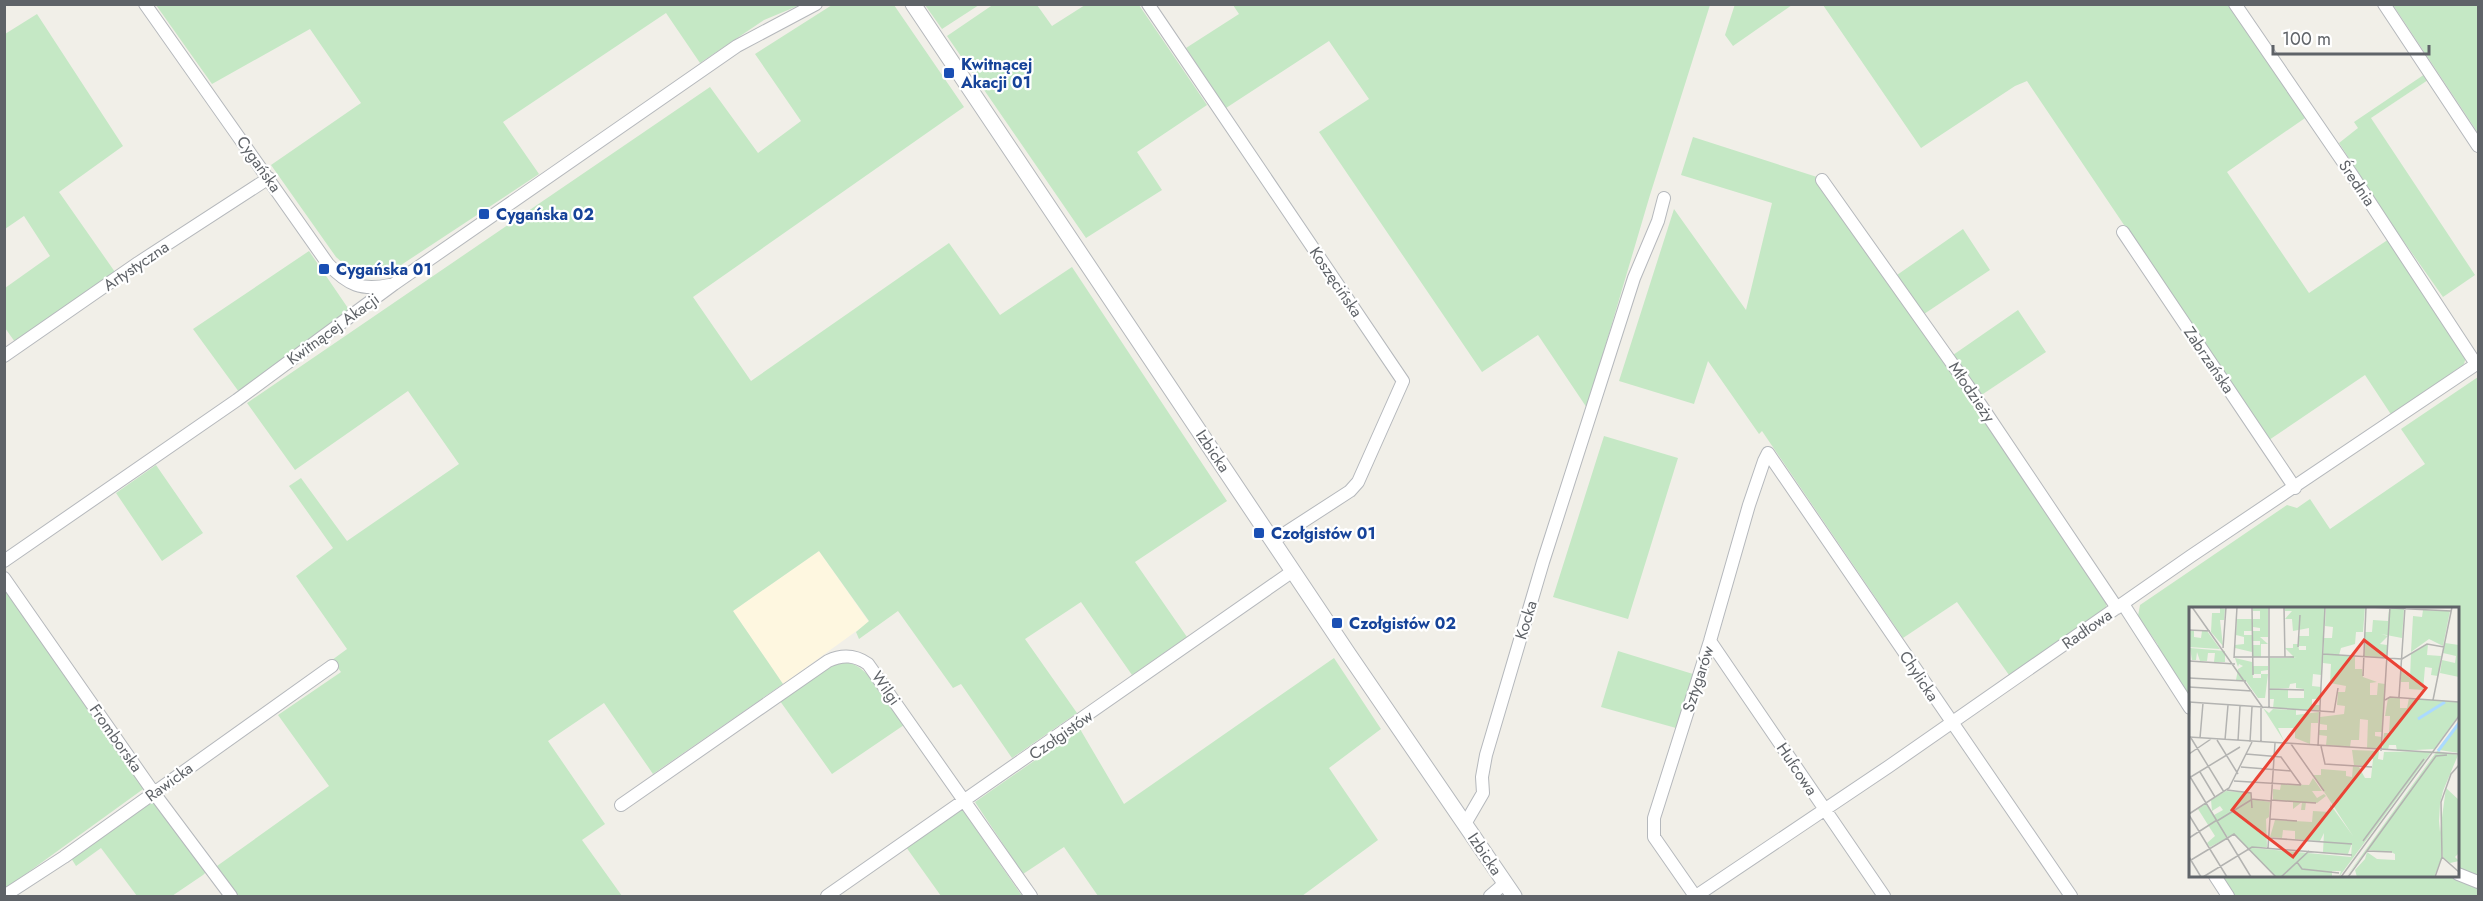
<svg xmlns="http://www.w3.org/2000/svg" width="2483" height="901" font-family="Jost,sans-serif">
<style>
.commercial{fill:#fef7e0}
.green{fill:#c5e8c5}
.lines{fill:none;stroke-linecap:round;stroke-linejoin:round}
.minor-casing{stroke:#b5b8bc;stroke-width:14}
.tertiary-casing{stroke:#b5b8bc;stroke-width:17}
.minor{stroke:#fff;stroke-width:12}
.tertiary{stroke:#fff;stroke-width:15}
.transit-dot{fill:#1a4fb4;stroke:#fff;stroke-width:2}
.labels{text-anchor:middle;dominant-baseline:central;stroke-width:4.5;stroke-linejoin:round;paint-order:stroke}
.transit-label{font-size:16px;font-weight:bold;fill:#164399;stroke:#fff;text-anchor:start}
.street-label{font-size:16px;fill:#5f6368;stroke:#fff}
.inset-river{fill:none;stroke:#aadaff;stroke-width:3}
.inset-road{fill:none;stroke:#b3b3b1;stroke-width:1.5}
.view{fill:#ea4335;fill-opacity:0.15;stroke:#ea4335;stroke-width:3}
.inset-edge{fill:none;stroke:#5f6368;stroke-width:3}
</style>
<rect width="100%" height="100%" fill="#f1efe8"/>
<!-- commercial -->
<path class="commercial" d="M819,551L869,622L783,684L733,611Z"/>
<!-- green -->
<path class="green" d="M994,4L1037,5L1052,26L1085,5H1139L1207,105L1137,152L1162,190L1086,238L947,36Z
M1735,4H1792V5L1733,46L1725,35Z
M156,5H800L764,20L700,63L666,13L503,122L539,174L395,269C371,280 355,274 336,257L271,165L361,103L310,29L212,84Z
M832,5H894L964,107L693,297L751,381L949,243L1000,315L1072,267L1227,501L1135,562L1187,637L1132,675L1081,602L1025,639L1077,713L1012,758L961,684L953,688L898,611L859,639L856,632L869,621L819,551L733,611L783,684L653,774L604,703L548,741L605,824L582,840L622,896H238L217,866L329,786L278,715L341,672L332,660L347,649L296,576L333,548L289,486L301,478L347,541L459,464L408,391L295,470L247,403L710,87L758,153L801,121L755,54Z
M925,5H979L942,29Z
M1233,5H1710L1650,195L1587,408L1538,335L1482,372L1319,132L1369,99L1329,41L1226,108L1186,48L1239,14Z
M1823,5H2232L2308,116L2227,172L2309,293L2389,239L2467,353L2464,364L2392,416L2365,375L2269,440L2027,81L2015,86L1921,148Z
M2393,5H2478V133Z
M37,14L123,146L59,192L115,272L15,342L5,328V288L50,256L24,216L5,229V34Z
M2425,74L2428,80L2371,118L2475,275L2443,297L2395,229L2339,143L2358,128L2354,122Z
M1693,137L1817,177L1943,355L2107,599L2106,609L2009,675L1957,602L1903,638L1762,431L1759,434L1708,361L1694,404L1619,381L1674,209L1746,310L1772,203L1681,175Z
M1963,229L1990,270L1924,314L1897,275Z
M309,251L352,314L239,392L193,329Z
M2018,310L2046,352L1980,396L1953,355Z
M2478,377V877L2458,869V608H2190V700L2155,648L2158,645L2138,616L2140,605L2287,505L2297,508L2310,499L2330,529L2425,464L2401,429Z
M1604,436L1678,458L1628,619L1553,597Z
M156,465L203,533L162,561L116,493Z
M4,587L146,787L5,889H4Z
M1618,651L1693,674L1676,728L1601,707Z
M1334,658L1381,729L1329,768L1378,840L1302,896H1098L1064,847L1023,874L975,802L1080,729L1124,804Z
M839,661C867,659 889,704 904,725L832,774L780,701Z
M154,801L206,872L203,875L172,896H137L101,848L76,866L71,858Z
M962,809L1022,896H941L906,847Z
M2222,876H2451L2478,886V896H2235Z"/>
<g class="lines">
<!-- minor casing -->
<g class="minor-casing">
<path id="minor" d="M145,4L328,264C348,285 361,291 390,285
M1148,4L1403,381L1358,482L1350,491L1273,541
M2235,4L2352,175L2476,364
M2384,4L2478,146
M1822,180L1968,386L2117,608
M2123,232L2295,488
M4,356L138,263L269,178
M4,561L237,400L394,284L737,46L816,4
M4,578L154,793L231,896
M2123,604L2190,708
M1710,641L1884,896
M621,805L828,661C843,654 855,655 868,664L1031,896
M1465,824L1483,793L1482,777L1486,755L1543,562L1634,278L1658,221L1664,198
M2458,874L2478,882
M2215,876L2228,896
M4,896L64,857L332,666
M827,896L1293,571
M1490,896L1505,883
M1695,896L1654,837V818L1710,641L1749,505L1764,461L1768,453L2071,896
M1696,896L1888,767L2191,556L2478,363"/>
</g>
<!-- tertiary casing -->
<g class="tertiary-casing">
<path id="tertiary" d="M913,4L1349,655L1514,896"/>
</g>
<!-- minor -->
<use href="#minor" class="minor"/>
<!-- tertiary -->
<use href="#tertiary" class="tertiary"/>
</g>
<!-- markers -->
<g class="transit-dot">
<rect x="943" y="67" width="12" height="12" rx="3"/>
<rect x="478" y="208" width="12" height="12" rx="3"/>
<rect x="318" y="263" width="12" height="12" rx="3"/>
<rect x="1253" y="527" width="12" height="12" rx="3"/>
<rect x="1331" y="617" width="12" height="12" rx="3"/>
</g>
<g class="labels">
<!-- transit labels -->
<g class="transit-label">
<text x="961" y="64">Kwitnącej<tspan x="961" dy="18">Akacji 01</tspan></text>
<text x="496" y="214">Cygańska 02</text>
<text x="336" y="269">Cygańska 01</text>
<text x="1271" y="533">Czołgistów 01</text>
<text x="1349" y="623">Czołgistów 02</text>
</g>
<!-- street labels -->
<g class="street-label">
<text transform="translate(259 164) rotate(55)">Cygańska</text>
<text transform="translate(2357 183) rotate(56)">Średnia</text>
<text transform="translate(136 266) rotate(-34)">Artystyczna</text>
<text transform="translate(1336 282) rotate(56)">Koszęcińska</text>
<text transform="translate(333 329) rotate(-36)">Kwitnącej Akacji</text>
<text transform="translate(2209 360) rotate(56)">Zabrzańska</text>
<text transform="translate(1972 392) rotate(56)">Młodzieży</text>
<text transform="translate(1213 451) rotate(56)">Izbicka</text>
<text transform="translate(1526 620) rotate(-73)">Kocka</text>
<text transform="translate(2087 629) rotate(-35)">Radłowa</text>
<text transform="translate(1919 676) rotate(56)">Chylicka</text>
<text transform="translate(1698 679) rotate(-72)">Sztygarów</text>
<text transform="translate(886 688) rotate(55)">Wilgi</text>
<text transform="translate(1061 735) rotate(-35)">Czołgistów</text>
<text transform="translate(116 738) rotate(55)">Fromborska</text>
<text transform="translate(1797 769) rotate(56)">Hufcowa</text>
<text transform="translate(169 782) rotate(-36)">Rawicka</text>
<text transform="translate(1485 854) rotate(56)">Izbicka</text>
</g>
</g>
<!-- overview -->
<g transform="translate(2189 607)">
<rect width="270" height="270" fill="#f1efe8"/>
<path d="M64,0H79V30H71L79,37H72V50H64V38H71V34H64V24H71V21L64,20V12H71V4H64ZM96,0H136L132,68L124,67L123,79L132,80L131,92H123V98H131L130,104L84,101L85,92H81V83H99V91H115V82L107,81V76L101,77L100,81L81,82L80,51H108L96,50L104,49L96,41H104V37H109L110,43H117V39H110V29H120V21L104,24L103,12H96L103,4H96ZM137,0H176L174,25H167L166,37L152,41L150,48L166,50V62H173L174,70L188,75L181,76V88H188L189,76L196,77L193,125H186V129L193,130L192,142L178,141L179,113L171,112L170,133H162L161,140L137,138L138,129L130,128V123H138V118L131,117V110L155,107L156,99L148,98L149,85H156L157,79L141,76L142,57L134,56L135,31H143L144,20L136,19ZM31,1L36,2L35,13H31L34,39L22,25L23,6H31ZM200,2H215L213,31L192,27L199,29L191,37L198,38V51L175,49L176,25H183L184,13L199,14ZM234,3L261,4L254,39L240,32L222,45L224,9L233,10ZM48,12H63V24H55V28H63V45L46,41V38L55,37V30L47,28ZM0,23L5,24V30L12,31L13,24H18L31,42L0,40ZM256,36L270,38V70L251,66L253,53L266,56L267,49L254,46ZM239,37L238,48L252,49L249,69L242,68L243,61L236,60L234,83L220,82V75H212V64L221,71L222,47ZM1,41L36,44V55H25L26,46H19L18,54H11L8,45L7,53H3ZM46,51L63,55L64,71H72V67H64V59H79V63L72,64V67H79L76,91H69L57,74L47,73L49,62L54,59L50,57L49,60ZM199,91H211V101H218L220,91L270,95V108L245,142L208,144L207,138H200L199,143H193L195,126H200L201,109H196ZM74,101L80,106L84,102L107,103V108L130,105L129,116H122L121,137L106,131V121H89L95,134ZM270,115V146L250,143ZM163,143L190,144L189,152L194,153L195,145L243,144L150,270L152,264H143V270H87L45,227L39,230L35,225L38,231L21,240L18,236L26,229L9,202L17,197L28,214L25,208L34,203L31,199L23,204L22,193L37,184L62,186V192L81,195L80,210L77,212L78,240L65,241L162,250L163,236L159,247L134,245L135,226L131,234L106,232V224L94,223L93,231L81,230L86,213L123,215L124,204L141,205V197L164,229L124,168H132V162L157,164V169L163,170L164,159L170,160L176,171H182L184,152H179L178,159L165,158ZM248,144L269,148L254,184L251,197L250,214L251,225L257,181L270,193V246L266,250L270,254L261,256L254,250L252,235L253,250L245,270H168L166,263L176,252L178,245L188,252L206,253V247L202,245L178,243L157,270ZM124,171L133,184H123L128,191L135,187L137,189L128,196L117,195L116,203H112L113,195L104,202V195L84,193V182L91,183L92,177L120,178Z" fill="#c5e8c5"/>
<path class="inset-river" d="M229,112L256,95M249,144L270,116"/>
<path class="inset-road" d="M3,0L74,101M63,0L64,68M80,0V101M95,0L96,50M181,0L262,4M0,23L21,24M109,40L111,8M34,41L37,0M134,47L213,52L238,37L255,40M45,50H105M45,51L48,0M0,54L46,57M174,69L177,0M0,71L57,74M0,80L63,84M80,82L115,83M210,90L216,0M196,93L201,90L270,95M244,93L263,0M0,95L145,105L149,81M0,116L1,96M0,130L270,147M2,131L35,185M11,131L14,96M28,133L49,167M36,133L39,98M49,134L51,99M61,135L63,100M72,135V101M102,137L135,184M129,139L136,0M132,139L136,157L183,160M192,144L201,0M0,147L22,132M57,147L92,150L112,178M52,160L102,164M11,165L26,190M0,168L62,270M0,171L51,140M45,174L112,178M38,183L62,186L63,201M62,192L82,194M82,193L127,196M0,207L40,181L63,135M0,208L38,270M81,212L108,214M28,214L62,193M0,231L28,213M80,231L163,237M174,234L235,152M79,241L86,136M178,244L203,245M0,250L12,270M253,250L270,265M2,253L45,227L87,270M108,255L113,262L150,266M14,270L63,240L163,248M92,270L120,244M152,270L270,109M159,270L247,149L258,148M246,270L253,250L252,195L262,167L270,158"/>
<path class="view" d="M175,33L237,81L104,250L43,203Z"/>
<rect width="270" height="270" class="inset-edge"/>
</g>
<!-- border -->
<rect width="2483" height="901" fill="none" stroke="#5f6368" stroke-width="12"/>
<!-- scale -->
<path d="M2273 45v9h156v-9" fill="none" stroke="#5f6368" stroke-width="3"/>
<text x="2282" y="45" font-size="18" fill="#5f6368" stroke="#ffffff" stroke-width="4.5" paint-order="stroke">100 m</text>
</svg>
